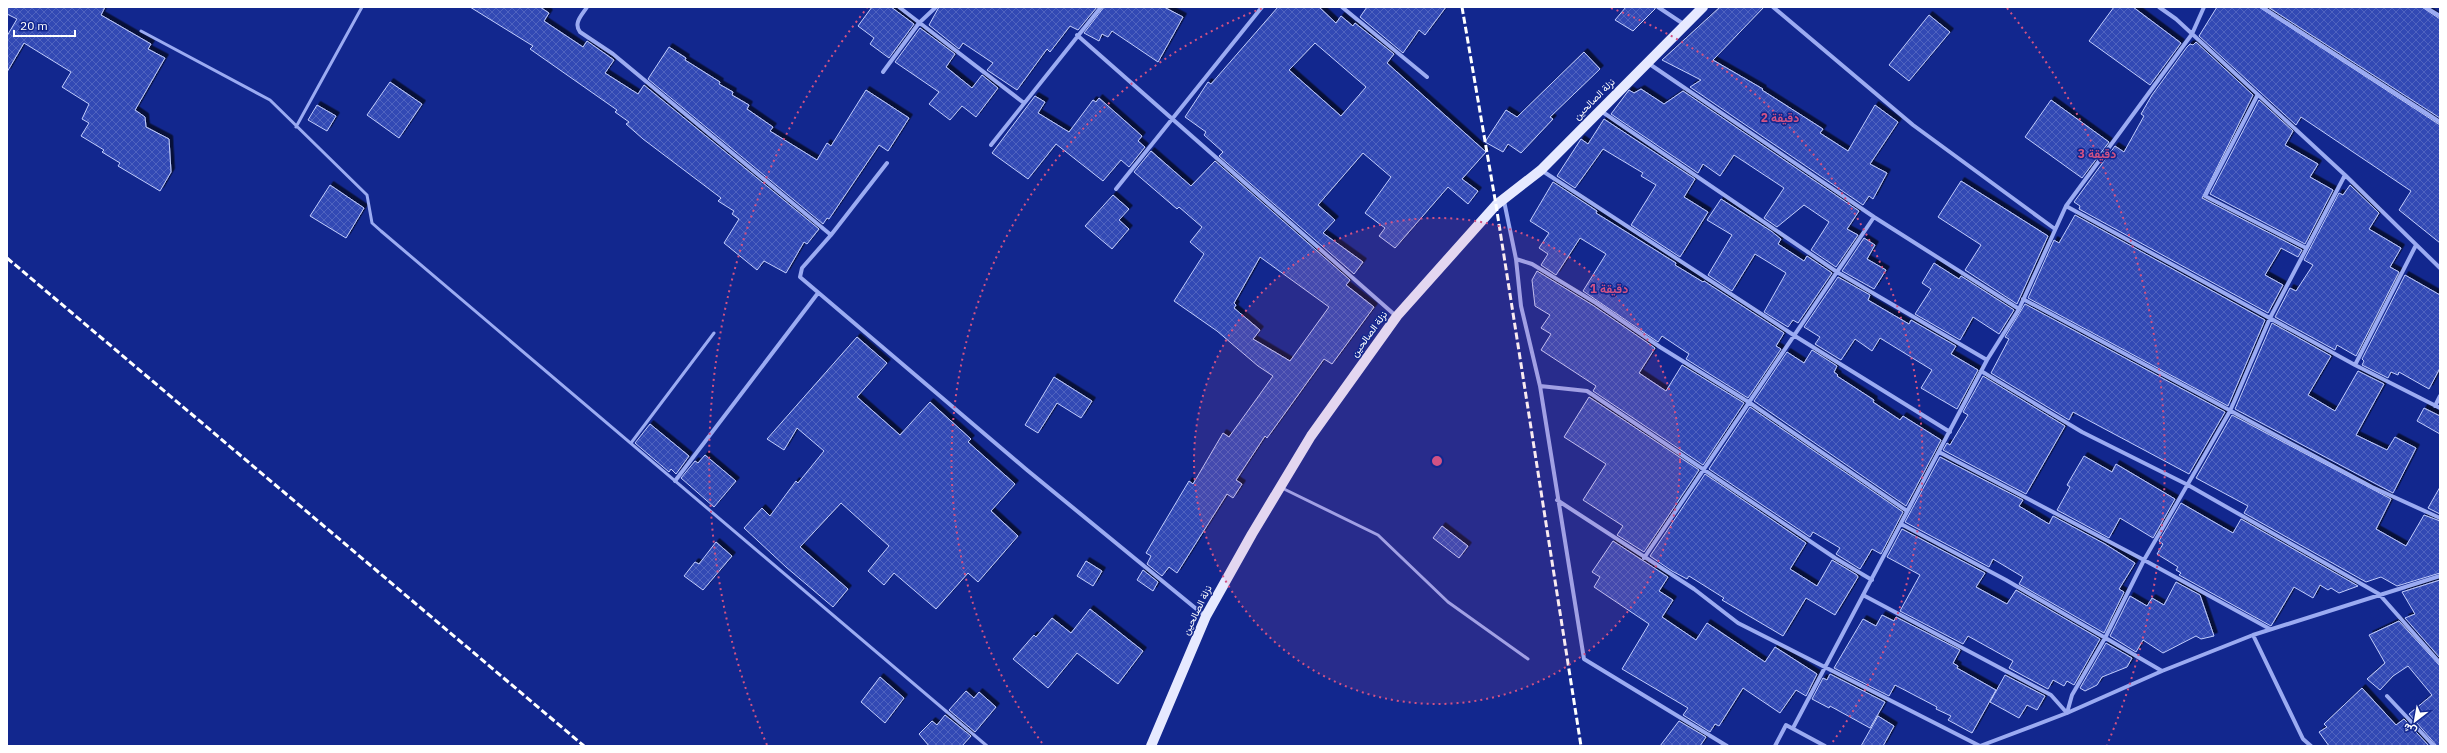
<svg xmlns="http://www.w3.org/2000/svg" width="2447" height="753" font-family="'IBM Plex Sans',Vazirmatn,sans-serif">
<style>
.building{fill:url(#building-cross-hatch);stroke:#c2cdfd;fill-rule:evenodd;filter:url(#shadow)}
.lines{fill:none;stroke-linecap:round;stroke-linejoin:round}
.lane{stroke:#9babf2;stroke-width:3}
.street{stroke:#9babf2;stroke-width:4}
.primary{stroke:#e6e9ff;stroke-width:10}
.rail{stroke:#fff;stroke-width:3;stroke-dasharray:7 3;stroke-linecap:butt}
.ring{fill:none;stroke:#d15284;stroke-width:2;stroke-dasharray:2 4}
.labels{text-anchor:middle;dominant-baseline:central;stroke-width:3;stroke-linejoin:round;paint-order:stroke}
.street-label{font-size:10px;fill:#fff;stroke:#12278e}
.centre{fill:#d15284;stroke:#12278e;stroke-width:2}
.ring-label{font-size:12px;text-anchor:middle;font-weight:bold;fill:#d15284;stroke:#12278e;stroke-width:3;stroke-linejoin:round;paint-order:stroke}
</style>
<defs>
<pattern id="building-cross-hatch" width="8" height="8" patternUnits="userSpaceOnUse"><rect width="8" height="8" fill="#3149b4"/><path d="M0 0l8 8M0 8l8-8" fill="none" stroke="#5064bf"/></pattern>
<filter id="shadow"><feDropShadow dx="3.5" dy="-3.5" stdDeviation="0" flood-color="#0009"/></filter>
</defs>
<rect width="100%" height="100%" fill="#12278e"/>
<!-- building -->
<path class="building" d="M7,7H105L101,15L151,44L148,49L165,58L135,110L145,117L146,127L169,139L171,172L160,191L118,166L120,163L102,152L104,150L81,136L89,123L82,119L89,104L62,87L71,72L24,43L7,72V36L17,19L7,14Z
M470,7H540L549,13L544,21L583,47L587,41L614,60L605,73L638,94L644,85L819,229L807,244L804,242L786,273L764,261L757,270L724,243L739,219L732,214L734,211L718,201L721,198L643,139L626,124L629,122L615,112L617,110L530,49L533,46Z
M872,7H891L914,24L889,58L870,44L874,38L858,26Z
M939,7H1097L1078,30L1070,26L1050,52L1047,49L1017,90L987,70L993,63L963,43L959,49L929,25Z
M1104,7H1164L1183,17L1158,62L1112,31L1108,37L1102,34L1099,41L1084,33Z
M1278,7H1319L1336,23L1341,16L1353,26L1355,23L1394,54L1387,63L1486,152L1462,179L1478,191L1468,204L1448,187L1395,248L1379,236L1385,228L1365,213L1391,177L1363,153L1318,205L1335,220L1323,233L1363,262L1354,274L1219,156L1223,152L1204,135L1206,132L1185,117L1208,82L1211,84ZM1315,43L1366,87L1341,116L1289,70Z
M1367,7H1446L1425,35L1419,30L1403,53L1360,17Z
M1626,7H1655V9L1633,31L1615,20Z
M1720,7H1764L1713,60L1763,89L1762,90L1823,129L1820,133L1848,151L1875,105L1898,122L1870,164L1887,173L1873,199L1869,196L1863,205L1690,87L1701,80L1662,60Z
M2114,7H2133L2181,43L2150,85L2089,41Z
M2217,7H2259L2440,125V243L2399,210L2411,191L2301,117L2296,125L2199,36Z
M2268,7H2422L2440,19V118Z
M1929,15L1950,32L1909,81L1889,65Z
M920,28L955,54L946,67L972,88L982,75L998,88L976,117L962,106L950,120L929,104L939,92L895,62Z
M2196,42L2253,95L2202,198L2302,250L2298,257L2281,248L2265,275L2283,285L2268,313L2079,209L2080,206L2074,202L2115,146L2124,152L2144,116L2141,114L2152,95L2187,47L2190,44L2193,45Z
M669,47L686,58L685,60L720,82L719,84L733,92L732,95L749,105L747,109L773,127L770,131L817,160L827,143L831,146L866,90L909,118L888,151L879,145L829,219L827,218L823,224L648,79Z
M1584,52L1600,69L1550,117L1553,119L1521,153L1508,144L1503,152L1485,142L1506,110L1517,117Z
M390,82L422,104L399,138L367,115Z
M1641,89L1664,104L1683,91L1859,211L1847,229L1858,235L1836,267L1811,250L1829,222L1804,205L1777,227L1764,218L1784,188L1734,155L1720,176L1703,164L1698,173L1611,114L1629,90L1634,93Z
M1035,96L1045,102L1038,113L1069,132L1093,100L1096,102L1099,98L1142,136L1138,141L1145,147L1129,167L1121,160L1103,181L1056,144L1028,179L992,153Z
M2051,100L2109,142L2082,178L2025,137Z
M2259,100L2293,131L2285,145L2318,164L2310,177L2333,190L2305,244L2210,194Z
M317,105L336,116L327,131L308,120Z
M1604,119L1695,179L1684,197L1708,212L1680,257L1631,225L1656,185L1641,176L1643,173L1603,149L1575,188L1557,176L1581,139L1588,144Z
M1151,151L1191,186L1215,161L1350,280L1346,285L1374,307L1332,364L1324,359L1267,438L1265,436L1236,480L1242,484L1233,498L1227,494L1177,573L1169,567L1162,576L1147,564L1151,556L1146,553L1189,481L1193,484L1223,433L1229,437L1273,376L1258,366L1217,331L1174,301L1204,254L1190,242L1202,227L1179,207L1177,209L1134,172ZM1260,257L1329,307L1290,361L1253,339L1260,330L1234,308L1236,305L1234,303Z
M1961,181L2048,236L2017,304L1965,270L1981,245L1938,217Z
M1553,182L1597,211L1596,213L1676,263L1675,265L1703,282L1704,281L1784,333L1776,346L1781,349L1748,398L1686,359L1689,354L1662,336L1658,342L1583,291L1606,254L1580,238L1556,275L1541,265L1548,254L1539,248L1549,233L1530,221Z
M330,185L364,208L346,238L310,216Z
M2350,185L2379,213L2369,229L2401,248L2390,267L2399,272L2356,356L2337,345L2335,350L2275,317L2290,288L2296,291L2313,265L2304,260L2339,193L2343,195Z
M1113,195L1129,209L1119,220L1129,229L1112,249L1085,226Z
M1721,199L1771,231L1781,239L1778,244L1804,261L1807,256L1832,273L1798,323L1793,320L1788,327L1764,312L1786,273L1755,254L1732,291L1708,275L1732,235L1707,220Z
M2075,215L2265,320L2228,406L2028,298L2054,240L2059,243Z
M1864,238L1875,245L1867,259L1886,270L1874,289L1842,271Z
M1934,263L1959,279L1961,276L2014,310L1999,334L1973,317L1960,340L1915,314L1931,289L1922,283Z
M1537,271L1594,306L1655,348L1639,373L1666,391L1682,365L1744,403L1703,465L1593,391L1596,386L1541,350L1551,334L1541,328L1550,315L1535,306L1532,280Z
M2405,275L2440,295V368L2429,389L2399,372L2398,375L2391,372L2388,378L2362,365L2364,361L2362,359Z
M1838,277L1870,295L1868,300L1909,324L1911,320L1956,346L1951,354L1978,370L1957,409L1921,388L1932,370L1880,338L1872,351L1855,339L1841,360L1815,344L1820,337L1804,327Z
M2025,304L2225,412L2189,474L2073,412L2069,420L1991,373L2009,339L2005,337Z
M2272,323L2331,356L2308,395L2335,411L2358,371L2384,384L2356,435L2387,450L2395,437L2416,448L2393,493L2235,409Z
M857,337L887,363L857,397L900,435L930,402L971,439L968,442L1015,484L991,511L1018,536L978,582L968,573L936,609L894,573L884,585L868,571L889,546L841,503L800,547L848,589L833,607L786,567L744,528L762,508L770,516L796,481L798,483L824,451L797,428L784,450L767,439Z
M1812,350L1837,366L1834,372L1838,375L1837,376L1874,400L1873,402L1900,420L1903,416L1941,440L1906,506L1754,401L1787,352L1804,363Z
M1983,376L2065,426L2026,494L1943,450L1947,443L1950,445L1968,415L1963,412Z
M1054,377L1092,401L1081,418L1057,403L1038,433L1025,425Z
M1589,397L1699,470L1644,552L1617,535L1623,526L1583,500L1606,464L1564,437Z
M1750,407L1903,512L1881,554L1872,549L1860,569L1836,554L1840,548L1813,532L1810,537L1709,469Z
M2424,408L2440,416V434L2417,421Z
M2232,415L2391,499L2376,529L2406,546L2424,515L2440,521V573L2397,586L2381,577L2366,582L2244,513L2248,506L2196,478Z
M650,424L689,456L676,474L671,469L669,472L635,443Z
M705,455L736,481L714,507L681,478L695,461L698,463Z
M2084,456L2112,472L2116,464L2175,499L2153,538L2120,518L2109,538L2057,510L2070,487L2067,485Z
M1940,457L2023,500L2019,506L2049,524L2053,516L2105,544L2135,563L2119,589L2124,592L2104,633L2019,584L2023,577L1993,559L1989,567L1905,522Z
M1705,474L1806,543L1790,569L1817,586L1832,560L1857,575L1858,577L1835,615L1806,598L1783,636L1722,600L1724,598L1689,576L1687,579L1672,571L1650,556Z
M2440,487V514L2428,508Z
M2181,503L2233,533L2241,519L2358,586L2339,593L2331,588L2328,590L2320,585L2313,598L2294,587L2271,626L2179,575L2181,573L2176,570L2178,567L2157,554L2163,544L2159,541Z
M1442,526L1468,546L1459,558L1433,538Z
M1902,529L1985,573L1976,587L2007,604L2016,590L2100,639L2074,685L2067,681L2064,686L2053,680L2048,689L2009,668L2013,661L1968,636L1963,644L1900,611L1920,575L1887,557Z
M1613,541L1668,577L1659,591L1673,600L1662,617L1696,640L1707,623L1765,662L1775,647L1817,674L1806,696L1796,690L1780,713L1743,688L1719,726L1715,724L1710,732L1683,715L1688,708L1622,669L1649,624L1594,587L1600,577L1592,572Z
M716,542L732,556L703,590L684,576L695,562L699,564Z
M1086,561L1102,571L1093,586L1077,576Z
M1143,570L1158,582L1153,591L1137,580Z
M2440,580V658L2405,618L2415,614L2402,592Z
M2176,582L2200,595L2214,636L2201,639L2196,636L2163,653L2143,640L2136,652L2110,636L2130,596L2147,606L2152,598L2164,605Z
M1090,609L1143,651L1118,684L1077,653L1048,688L1013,659L1034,635L1036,637L1052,618L1071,633Z
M1882,615L1894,621L1896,617L1960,650L1953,663L1958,666L1957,668L1996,690L1972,733L1948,720L1951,716L1936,709L1937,707L1895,685L1889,696L1834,668L1863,619L1876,626Z
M2399,621L2440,666V746H2437L2409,714L2432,695L2408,666L2393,676L2380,690L2367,679L2385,663L2369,635Z
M2106,643L2132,658L2127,667L2102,677L2097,685L2085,691L2080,688Z
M1830,674L1885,702L1870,728L1830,706L1829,708L1812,699L1823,678L1827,680Z
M2005,675L2045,696L2037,710L2027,705L2019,718L1990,702Z
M880,677L904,698L885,723L861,702Z
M2362,688L2396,725L2404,719L2429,746H2329L2319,732L2327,727L2324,724Z
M966,691L974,698L979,692L996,707L975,732L949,710Z
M945,715L971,736L962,746H929L919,734L932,721L937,725Z
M1878,716L1894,726L1883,746H1861Z
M1679,721L1706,737L1700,746H1660Z"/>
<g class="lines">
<!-- lane -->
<path class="lane" d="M141,31L270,100L367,195L372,223L381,231L987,746
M296,127L362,7
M631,443L714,333
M1282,488L1378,535L1448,602L1528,659"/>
<!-- street -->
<path class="street" d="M587,7C582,15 573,23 580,32L613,54L831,235L802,268L800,277L1027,470L1205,616
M899,7L1024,103
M1342,7L1427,77
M1658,7L1685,25
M1773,7L1913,125L2055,229
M2159,7L2176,19L2345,175L2440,268
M2262,7L2440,122
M2425,7L2440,16
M1077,35L1396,316
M1648,63L1874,217L2019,309
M883,72L919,23L936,7
M2257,96L2205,196L2306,248
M1601,111L1837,272L1987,360
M991,145L1101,7
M1541,170L1795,336L1950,432
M1116,189L1262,7
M1504,201L1516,259L1521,306L1540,386L1584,659L1727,746
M2066,206L2355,365L2440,408
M831,235L887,163
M1516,259L1532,264L1596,303L1660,347L1750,403L1907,511
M2023,299L2372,487L2440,518
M2355,365L2416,245
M1981,371L2082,432L2188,485L2379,594L2440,663
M1540,386L1587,391L1835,558L1872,580
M2435,406L2440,396
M1939,452L2144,560L2270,629
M675,481L818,293
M1557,500L1694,589L1738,623L1980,746
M1901,524L2006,580L2162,671
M1644,558L1874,217
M1863,595L2051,695L2067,713
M2253,635L2303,739L2311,746
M2387,696L2434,746
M2067,713L2072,695L2105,638L2144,560L2230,411L2270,318L2345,175
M1793,728L1987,360L2019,309L2066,206L2192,34L2204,7
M1775,746L1786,725L1825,746
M1980,746L2067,713L2162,671L2253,635L2440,576"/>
<!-- primary -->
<path class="primary" d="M1151,746L1206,616L1252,534L1311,436L1397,316L1496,205L1541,170L1703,7"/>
<!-- rail -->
<path class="rail" d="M1462,7L1496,205L1581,746
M7,258L584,746"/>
</g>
<!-- distance rings -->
<circle cx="1437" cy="461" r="243" fill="#d15284" fill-opacity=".12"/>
<g class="ring">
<circle cx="1437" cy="461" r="243"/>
<path d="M1042 743A485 485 0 0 1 1263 8M1611 8A485 485 0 0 1 1832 743"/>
<path d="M767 745A728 728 0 0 1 867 8M2007 8A728 728 0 0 1 2107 745"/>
</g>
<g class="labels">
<!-- street labels -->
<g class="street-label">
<text transform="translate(1594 99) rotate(-45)">نزلة الصالحين</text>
<text transform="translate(1369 334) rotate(-54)">نزلة الصالحين</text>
<text transform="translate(1197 610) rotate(-64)">نزلة الصالحين</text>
</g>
</g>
<circle cx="1437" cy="461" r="6" class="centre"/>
<g class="ring-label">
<text x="1780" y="122">2 دقيقة</text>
<text x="2097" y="158">3 دقيقة</text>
<text x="1609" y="293">1 دقيقة</text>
</g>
<!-- border -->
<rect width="2447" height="753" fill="none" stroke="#ffffff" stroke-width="16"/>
<!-- north arrow -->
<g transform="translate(2415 721) rotate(211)" stroke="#12278e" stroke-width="3" paint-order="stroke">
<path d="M0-3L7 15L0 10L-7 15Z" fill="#ffffff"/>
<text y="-6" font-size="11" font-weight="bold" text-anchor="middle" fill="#ffffff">ش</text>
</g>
<!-- scale -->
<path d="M14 30v6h61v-6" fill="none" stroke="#ffffff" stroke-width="2"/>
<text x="20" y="30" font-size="12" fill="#ffffff" stroke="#12278e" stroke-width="3" paint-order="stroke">20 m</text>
</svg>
